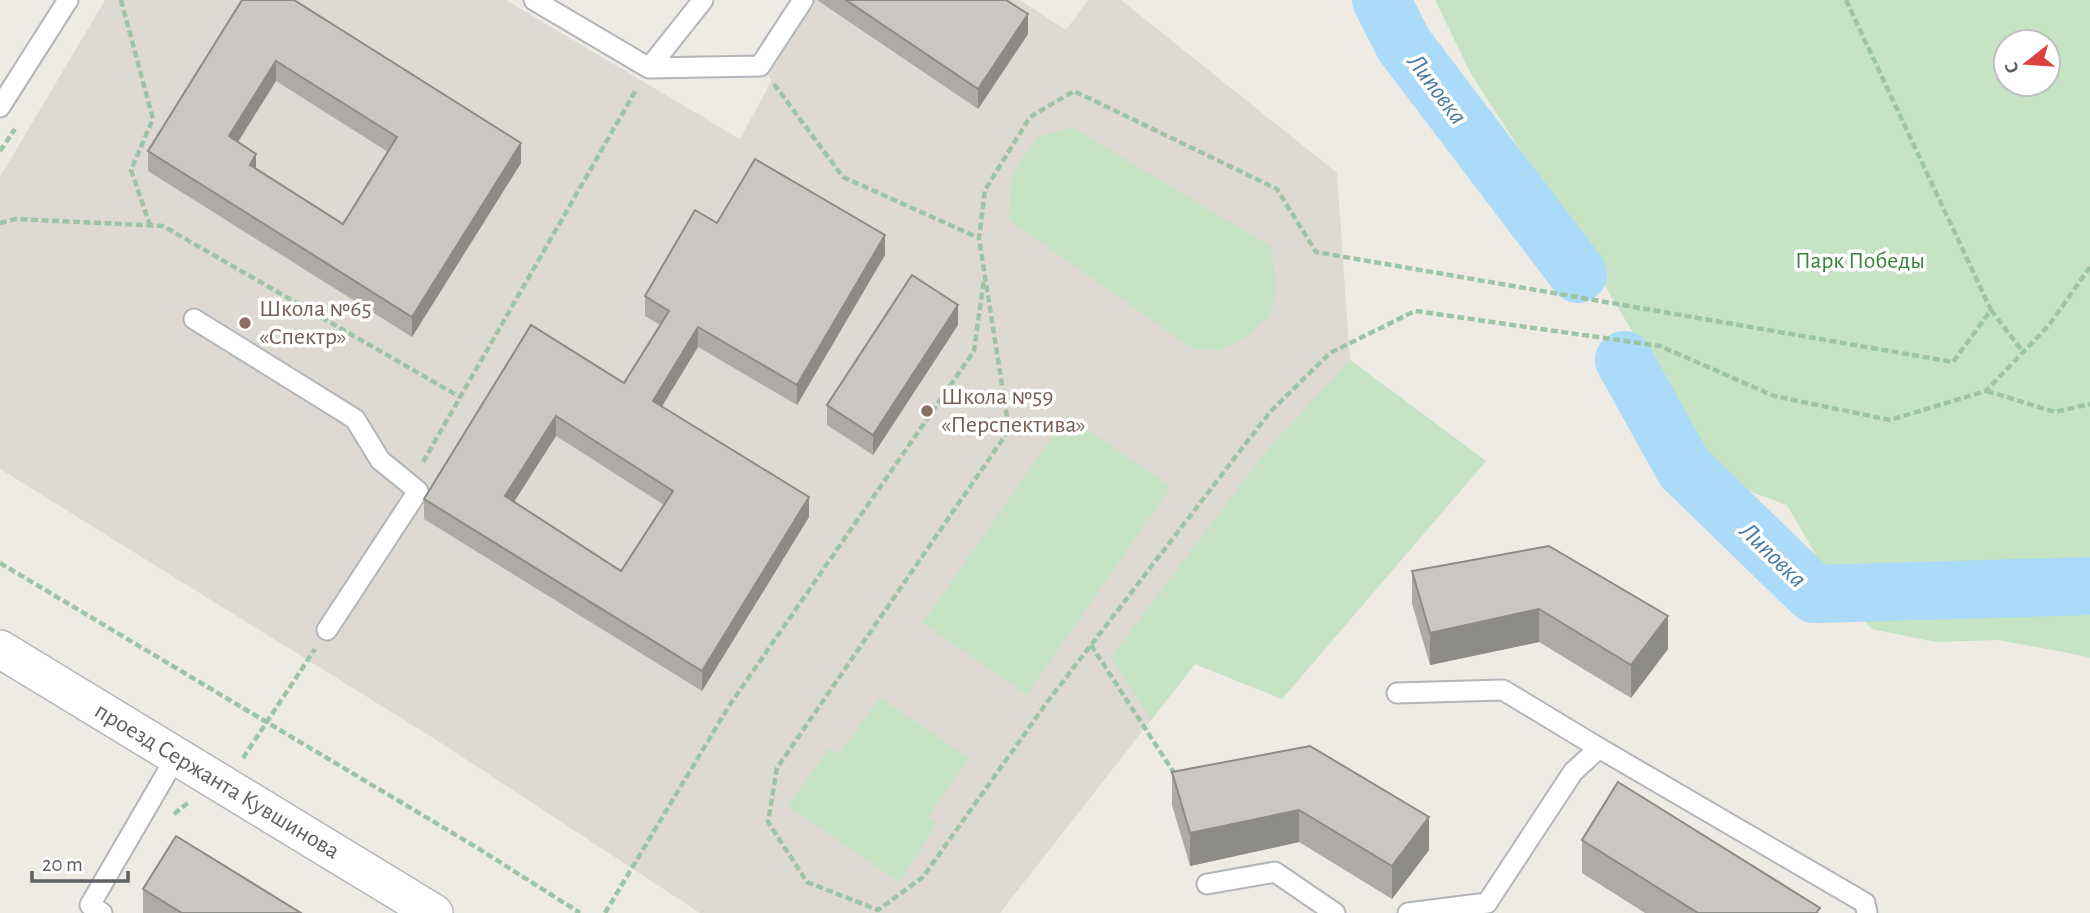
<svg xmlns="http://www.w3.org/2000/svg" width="2090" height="913" font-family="'Alegreya Sans',sans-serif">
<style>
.education{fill:#dedad3}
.green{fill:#c6e3c4;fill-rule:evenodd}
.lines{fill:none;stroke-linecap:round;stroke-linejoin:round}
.river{stroke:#abdbf8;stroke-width:58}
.service-casing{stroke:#b2b5b9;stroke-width:23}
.minor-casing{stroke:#b2b5b9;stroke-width:40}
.path{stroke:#9ec4a6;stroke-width:4.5;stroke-dasharray:7 3.5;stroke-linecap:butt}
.service{stroke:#fff;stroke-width:19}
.minor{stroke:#fff;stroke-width:37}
.wall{fill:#aeaaa7;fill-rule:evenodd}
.shaded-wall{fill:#8d8b88}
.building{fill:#cac6c2;stroke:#8d8b88;stroke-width:2;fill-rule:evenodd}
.education-dot{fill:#8d6e63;stroke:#fff;stroke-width:2.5}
.labels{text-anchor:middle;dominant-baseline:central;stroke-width:7;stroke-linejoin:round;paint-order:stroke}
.park-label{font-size:24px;fill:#3e833d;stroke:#fff}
.education-label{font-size:24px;fill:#785e54;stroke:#fff;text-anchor:start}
.street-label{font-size:24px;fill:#5d6164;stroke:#fff}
.water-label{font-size:26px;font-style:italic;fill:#4778a0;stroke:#fff}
</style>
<rect width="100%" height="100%" fill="#eeebe5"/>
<!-- education -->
<path class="education" d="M105,0H506L740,139L772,80L753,60L791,0H1020L1066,30L1088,0H1121L1337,173L1350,360L1486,461L1282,699L1195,664L1000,913H700L438,741L0,469V177Z"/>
<!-- green -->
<path class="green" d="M1435,0H2090V658L2084,656L1998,640L1936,642L1872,629L1836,590L1787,505L1722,481L1558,208L1471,74ZM2006,42H2048V84H2006Z
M1072,127L1270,246L1277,284L1270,316L1243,339L1219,351L1193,349L1009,220L1011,178L1021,159L1038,137Z
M1350,360L1486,461L1282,699L1195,664L1151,720L1111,657L1267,450Z
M1067,415L1171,487L1027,695L923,623Z
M880,698L969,758L928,817L937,824L899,882L788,806L829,748L839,754Z"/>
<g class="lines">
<!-- river -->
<path class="river" d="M1381,0L1404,45L1578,274
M1624,360L1684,468L1814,594L2090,586"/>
<!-- service casing -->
<g class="service-casing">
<path id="service" d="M534,0L649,68L760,66L803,0
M649,68L703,0
M0,107L68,0
M194,319L355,419L380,460L418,491L327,630
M1397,693L1503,690L1599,748
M1207,884L1275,872L1335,913
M102,913L90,905L176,757
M1408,913L1487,903L1573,772L1599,748L1865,903L1867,913"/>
</g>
<!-- minor casing -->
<g class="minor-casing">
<path id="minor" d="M0,649L434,913"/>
</g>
<!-- path -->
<path class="path" d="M121,0L153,119L131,170L150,225
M1846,0L1991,310L1953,362L1316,252L1277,189L1074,91L1030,117L985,190L979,238L1009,430L777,768L768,822L807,882L878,910L923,877L1048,701L1270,412L1330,353L1415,311L1660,346L1774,396L1890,420L1986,391L2049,325L2090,267
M774,84L843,177L979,238
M0,151L15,129
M0,223L16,219L163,226L460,397
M1991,310L2023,352
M1987,391L2055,412L2090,404
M423,462L636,90
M0,563L476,847L580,913
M1091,645L1176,776
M243,758L315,649
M174,814L189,802
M605,913L729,706L974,351L984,279"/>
<!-- service -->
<use href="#service" class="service"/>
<!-- minor -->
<use href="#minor" class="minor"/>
</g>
<!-- wall -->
<path class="wall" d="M242,0L521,163L412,337L148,171V151ZM276,81L388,152L343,224L256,169L238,142Z
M817,0H1006L1028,34L978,109Z
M717,223L885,255L797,405L698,347L662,406L809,517L702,691L424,519V499L531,325L624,383L660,325L645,316V296ZM556,436L664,505L621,571L514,502Z
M958,325L873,455L827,425V405Z
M1549,546L1668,649L1631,698L1539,642L1430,665L1412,604V571Z
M1310,746L1429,850L1392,899L1299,842L1190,866L1172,805V772Z
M1582,840L1820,913H1645L1582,873Z
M143,889L301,913H143Z"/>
<!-- shaded-wall -->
<path class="shaded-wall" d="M1028,14V34L978,109V89Z
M276,61V81L229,156V136Z
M521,143V163L412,337V317Z
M256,154V174L250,165Z
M885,235V255L797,405V385Z
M958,305V325L873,455V435Z
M698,327V347L653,421V401Z
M556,416V436L505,516V496Z
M809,497V517L702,691V671Z
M1539,609V642L1430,665V633Z
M1668,616V649L1631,698V665Z
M1299,810V842L1190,866V833Z
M1429,817V850L1392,899V866Z"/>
<!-- building -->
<path class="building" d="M242,0H294L521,143L412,317L148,151ZM276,61L397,137L343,224L250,165L256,154L229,136Z
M846,0H1006L1028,14L978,89Z
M755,159L885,235L797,385L698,327L653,401L809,497L702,671L424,499L531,325L624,383L669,311L645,296L695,210L717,223ZM556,416L673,491L621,571L505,496Z
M912,275L958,305L873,435L827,405Z
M1549,546L1668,616L1631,665L1539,609L1430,633L1412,571Z
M1310,746L1429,817L1392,866L1299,810L1190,833L1172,772Z
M1618,782L1820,908L1816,913H1698L1582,840Z
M176,836L301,913H182L143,889Z"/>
<!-- markers -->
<g class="education-dot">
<circle cx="245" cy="323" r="7"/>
<circle cx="927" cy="411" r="7"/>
</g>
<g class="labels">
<!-- park labels -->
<g class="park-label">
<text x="1860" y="261">Парк Победы</text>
</g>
<!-- education labels -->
<g class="education-label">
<text x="259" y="309">Школа №65<tspan x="259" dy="28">«Спектр»</tspan></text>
<text x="941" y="397">Школа №59<tspan x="941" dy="28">«Перспектива»</tspan></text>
</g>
<!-- street labels -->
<g class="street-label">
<text transform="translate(217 781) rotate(31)">проезд Сержанта Кувшинова</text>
</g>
<!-- water labels -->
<g class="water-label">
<text transform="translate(1437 89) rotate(53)">Липовка</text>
<text transform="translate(1773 555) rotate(44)">Липовка</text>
</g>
</g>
<!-- north arrow -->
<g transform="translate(2027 63) rotate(253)"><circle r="33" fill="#ffffff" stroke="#bec0c1" stroke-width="2"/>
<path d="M0-5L12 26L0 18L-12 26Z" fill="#da413f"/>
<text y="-10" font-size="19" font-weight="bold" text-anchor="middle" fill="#5d6164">С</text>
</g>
<!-- scale -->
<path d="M32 871v10h96v-10" fill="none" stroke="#5d6164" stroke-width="3.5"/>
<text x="42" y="871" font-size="21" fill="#5d6164" stroke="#ffffff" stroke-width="5" paint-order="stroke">20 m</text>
</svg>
